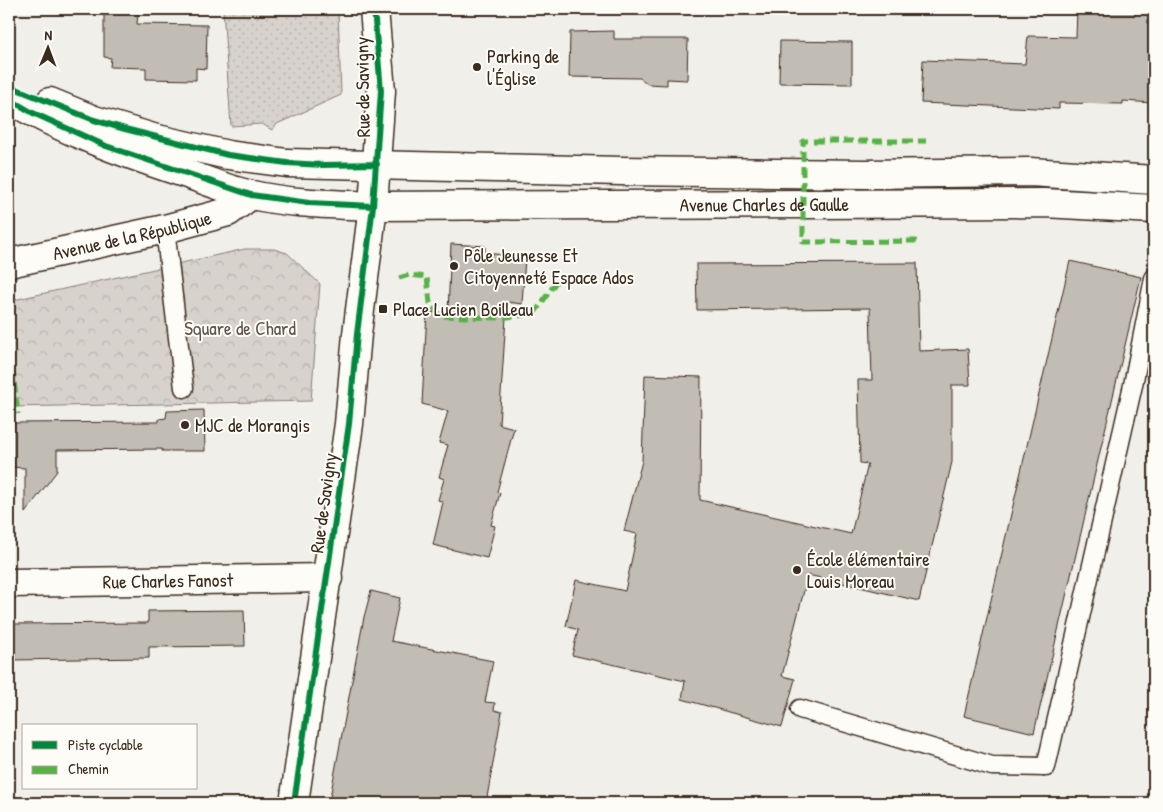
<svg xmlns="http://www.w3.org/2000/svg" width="1163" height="812" font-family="'Patrick Hand',sans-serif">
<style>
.grass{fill:url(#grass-dots);stroke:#897e75}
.park{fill:url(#park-crowns);stroke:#897e75}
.building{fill:#c1bcb4;stroke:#3b2a1e}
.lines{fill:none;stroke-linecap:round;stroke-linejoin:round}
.lane-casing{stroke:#3b2a1e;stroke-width:21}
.street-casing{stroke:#3b2a1e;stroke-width:31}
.secondary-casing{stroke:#3b2a1e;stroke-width:31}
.lane{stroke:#fdfcf7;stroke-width:18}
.street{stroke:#fdfcf7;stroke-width:28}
.secondary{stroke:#fdfcf7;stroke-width:28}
.quiet{stroke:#57b245;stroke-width:5;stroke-dasharray:10 5;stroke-linecap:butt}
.cycleway-casing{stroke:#fdfcf7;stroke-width:9}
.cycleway{stroke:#00873e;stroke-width:6}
.poi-dot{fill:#3b2a1e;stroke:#fdfcf7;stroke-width:2}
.labels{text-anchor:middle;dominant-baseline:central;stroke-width:4;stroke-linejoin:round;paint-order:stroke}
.poi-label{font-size:19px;fill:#3b2a1e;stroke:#fdfcf7;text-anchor:start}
.street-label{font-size:19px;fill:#3b2a1e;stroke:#fdfcf7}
.park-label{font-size:19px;fill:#62544a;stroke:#fdfcf7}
</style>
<defs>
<pattern id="grass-dots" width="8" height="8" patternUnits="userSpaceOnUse" patternTransform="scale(1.25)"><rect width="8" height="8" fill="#d7d2cc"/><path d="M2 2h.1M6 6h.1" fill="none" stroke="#b9b4af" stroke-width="1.8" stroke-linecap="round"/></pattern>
<pattern id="park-crowns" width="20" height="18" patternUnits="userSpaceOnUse" patternTransform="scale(1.25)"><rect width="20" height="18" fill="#d7d2cc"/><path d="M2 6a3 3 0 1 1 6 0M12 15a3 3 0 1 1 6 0" fill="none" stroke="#b9b4af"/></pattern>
</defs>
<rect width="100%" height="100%" fill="#f1efea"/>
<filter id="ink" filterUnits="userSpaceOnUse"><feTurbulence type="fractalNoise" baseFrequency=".02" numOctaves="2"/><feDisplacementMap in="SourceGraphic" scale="10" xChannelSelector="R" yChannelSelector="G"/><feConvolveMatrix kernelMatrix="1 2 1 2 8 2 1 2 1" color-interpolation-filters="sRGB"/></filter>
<g filter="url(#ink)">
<!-- grass -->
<path class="grass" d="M223,9H338L341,95L277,124L272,130L262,124L231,126Z"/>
<!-- park -->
<path class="park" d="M245,249H274L287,253L320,284L311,401L9,407V301Z"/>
<!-- building -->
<path class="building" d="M1077,9H1154V103L1123,101V104L1059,103V109L921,103L923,60L1025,64L1028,36L1076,37Z
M104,12L138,13L137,24L207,25L206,69L196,68V80L146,79V68L110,67L111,58L104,57Z
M614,31V39H688L687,80L667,79V85L648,84L640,78L569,77L570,32Z
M780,41L852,42V84L779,83Z
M451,244L485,246V253L525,257L522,304L507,302L499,424L514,428L497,492L500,493L491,525L495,526L487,558L433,545L443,502L438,500L444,479L439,477L448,445L439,443L448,411L422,404L427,312L448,313Z
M1070,261L1141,277L1034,733L964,716Z
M917,263L919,351L968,349L970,385H952V462L919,601L808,575L782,676L795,679L782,727L682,699L685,681L572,655L578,630L566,626L576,580L625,591L637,534L624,531L642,461L645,375L701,377L700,500L851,534L868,464L860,463L858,380H872L870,308L697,310L696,264Z
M204,410L205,451H162V449L57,450V471L25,513V468L9,467V423L159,422V419L166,418L167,411Z
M371,591L400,598L391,641L493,661L485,702L495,703L494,710L502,712L486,803H398L377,800L375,803H329L364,617Z
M244,610L245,646L149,647V658L9,660V624L148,623V611Z"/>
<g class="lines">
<!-- lane casing -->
<g class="lane-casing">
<path id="lane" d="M165,229L184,388
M800,709L992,766L1046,767L1133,385L1154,278"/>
</g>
<!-- street casing -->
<g class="street-casing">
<g id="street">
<path d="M373,206L381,91L374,9"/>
<path id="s1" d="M9,263L165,229L228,212L251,195"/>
<path id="s2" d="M9,583L328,578"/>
</g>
</g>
<!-- secondary casing -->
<g class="secondary-casing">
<g id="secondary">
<path id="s3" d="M9,99C65,132 126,154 187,174C208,181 230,191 252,195C292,204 333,204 373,206L1044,203L1154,209"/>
<path d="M50,102L94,120L153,138L228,155L287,163L621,171L865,174L1030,172L1154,180"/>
<path d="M294,803L349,424L357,334L373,206"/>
</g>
</g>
<!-- lane -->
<use href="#lane" class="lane"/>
<!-- street -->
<use href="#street" class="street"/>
<!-- secondary -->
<use href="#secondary" class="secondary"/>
<!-- quiet -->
<path class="quiet" d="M917,241L803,242V141H926
M399,278L409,275L427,277L430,303L440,316L500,318L534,314L556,282
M9,338L18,414"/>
<!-- cycleway casing -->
<g class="cycleway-casing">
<path id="cycleway" d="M9,86L94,120L125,129L228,155L287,163L323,165L377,164
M9,99L33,113L106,146L251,195L309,203L373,206
M294,803L349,424L357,334L373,206L381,91L374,9"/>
</g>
<!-- cycleway -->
<use href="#cycleway" class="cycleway"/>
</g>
</g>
<!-- markers -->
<g class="poi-dot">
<circle cx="477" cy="67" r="5"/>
<circle cx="454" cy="266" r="5"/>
<rect x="378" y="304" width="10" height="10" rx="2.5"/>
<circle cx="185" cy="425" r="5"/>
<circle cx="797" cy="570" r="5"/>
</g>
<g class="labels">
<!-- poi labels -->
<g class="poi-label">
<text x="487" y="56">Parking de<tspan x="487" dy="22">l'Église</tspan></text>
<text x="464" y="255">Pôle Jeunesse Et<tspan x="464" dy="22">Citoyenneté Espace Ados</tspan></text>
<text x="393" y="309">Place Lucien Boilleau</text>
<text x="195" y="425">MJC de Morangis</text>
<text x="807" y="559">École élémentaire<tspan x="807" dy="22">Louis Moreau</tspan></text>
</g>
<!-- street labels -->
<g class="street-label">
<text transform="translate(362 87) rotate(-91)">Rue de Savigny</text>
<text stroke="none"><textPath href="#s3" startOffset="775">Avenue Charles de Gaulle</textPath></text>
<text stroke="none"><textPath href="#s1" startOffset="126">Avenue de la République</textPath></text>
<text transform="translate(323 503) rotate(-82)">Rue de Savigny</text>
<text stroke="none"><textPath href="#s2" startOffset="159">Rue Charles Fanost</textPath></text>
</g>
<!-- park labels -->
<g class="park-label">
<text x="240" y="328">Square de Chard</text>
</g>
</g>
<!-- margin -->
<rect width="1163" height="812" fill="none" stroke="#fdfcf7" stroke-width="30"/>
<rect x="15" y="15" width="1133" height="782" fill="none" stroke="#3b2a1e" stroke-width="2" filter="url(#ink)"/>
<!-- legend -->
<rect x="22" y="724" width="175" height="65" fill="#fdfcf7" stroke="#afa8a0"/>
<rect x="32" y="741" width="25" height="8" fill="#00873e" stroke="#afa8a0"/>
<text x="68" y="750" font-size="15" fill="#3b2a1e">Piste cyclable</text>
<rect x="32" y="766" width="25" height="8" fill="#57b245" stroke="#afa8a0"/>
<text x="68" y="774" font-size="15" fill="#3b2a1e">Chemin</text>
<!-- north arrow -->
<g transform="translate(48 48) rotate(1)" stroke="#fdfcf7" stroke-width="4" paint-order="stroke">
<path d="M0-4L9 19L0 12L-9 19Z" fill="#3b2a1e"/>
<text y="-8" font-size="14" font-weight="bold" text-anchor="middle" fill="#3b2a1e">N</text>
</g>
</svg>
